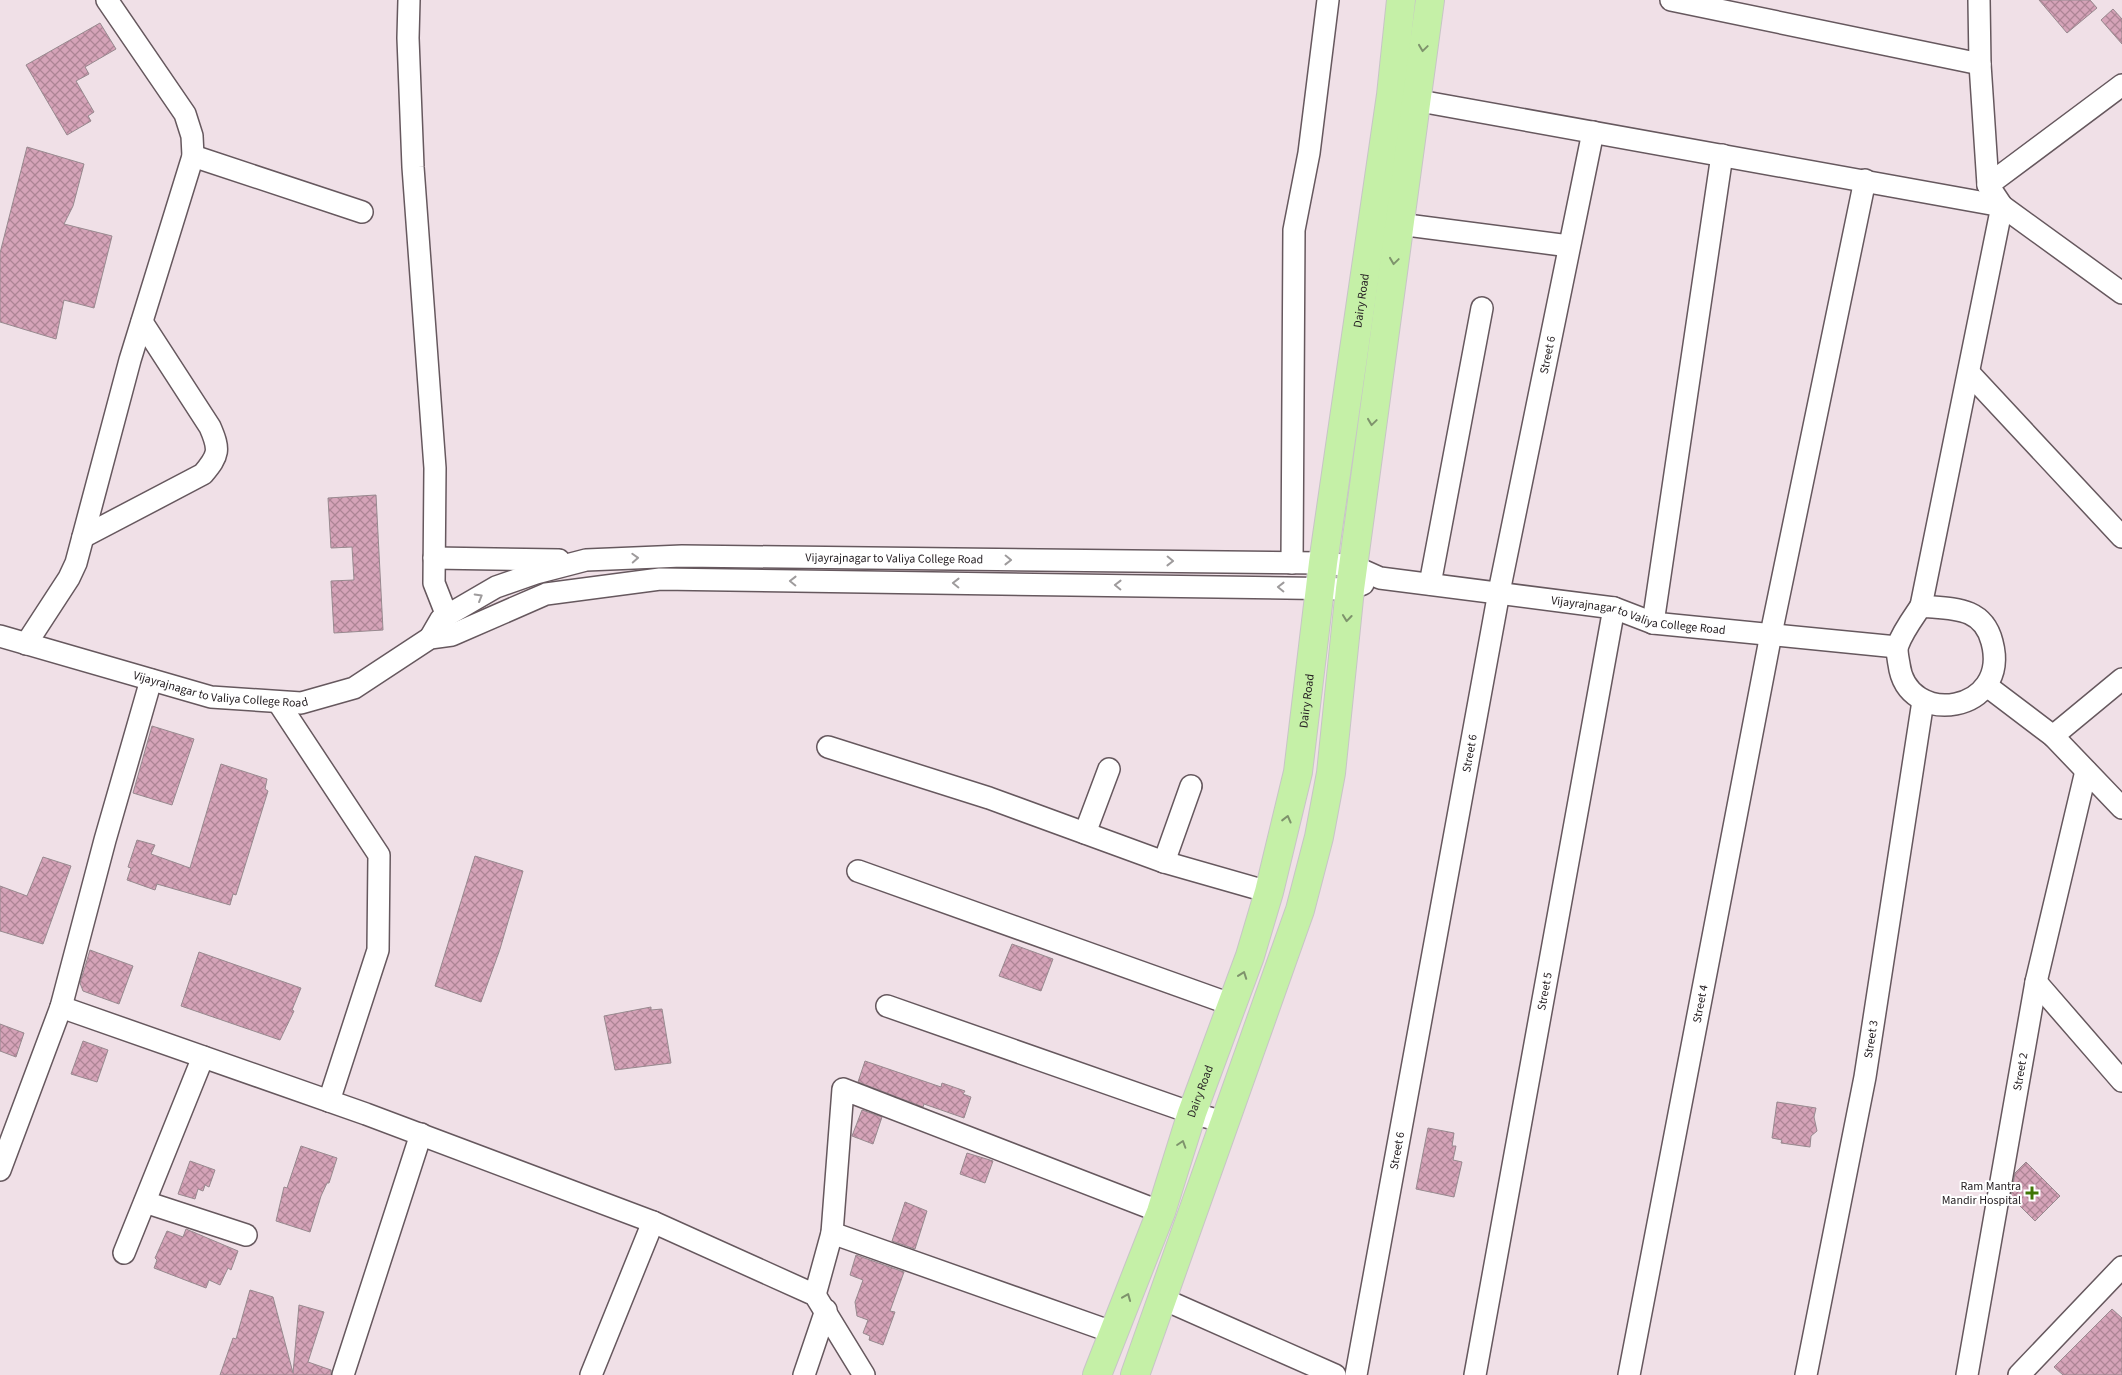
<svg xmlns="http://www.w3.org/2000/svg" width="2122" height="1375" font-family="'Source Sans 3',sans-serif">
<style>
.building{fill:url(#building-cross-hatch);stroke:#98898f}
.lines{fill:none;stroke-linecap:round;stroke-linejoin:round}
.minor-casing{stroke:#66585e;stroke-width:24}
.major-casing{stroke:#c7c5c6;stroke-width:30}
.minor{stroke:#fff;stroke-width:21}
.major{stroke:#c5f0a7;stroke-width:28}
.oneway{stroke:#7e936c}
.oneway2{stroke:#9e9b9c}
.poi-dot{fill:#407605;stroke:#fff;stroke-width:2}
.labels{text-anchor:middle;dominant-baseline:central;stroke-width:4;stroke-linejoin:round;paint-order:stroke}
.street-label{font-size:12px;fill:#272124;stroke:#fff}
.poi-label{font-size:12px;fill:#272124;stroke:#fff;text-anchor:end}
</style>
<defs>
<pattern id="building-cross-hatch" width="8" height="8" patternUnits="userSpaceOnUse" patternTransform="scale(1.25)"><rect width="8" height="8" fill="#d5a3b8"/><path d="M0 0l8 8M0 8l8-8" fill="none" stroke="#ad8495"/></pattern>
</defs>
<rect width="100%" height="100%" fill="#f0e0e7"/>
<!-- building -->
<path class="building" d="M2039,0H2090L2097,8L2067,33Z
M2113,9L2122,19V44L2101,20Z
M100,23L116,49L85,67L89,74L76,81L94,112L88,116L91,121L67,135L26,65Z
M27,147L84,164L73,206L64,224L112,236L94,308L64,300L56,339L0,322V253Z
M376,495L383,630L334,633L331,581L354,580L352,547L331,548L328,498Z
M152,726L194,739L172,805L133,793Z
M221,764L267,779L265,789L268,791L236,895L233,894L230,905L157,884L155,890L127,880L131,868L128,867L137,840L155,845L151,854L190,868Z
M475,856L523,871L500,949L481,1002L435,986Z
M43,857L71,866L43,944L0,931V886L27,896Z
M1012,944L1053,959L1041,991L999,976Z
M90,950L133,966L119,1004L83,991L80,983Z
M199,952L301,988L292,1010L294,1011L280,1040L181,1006Z
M651,1007V1010L662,1009L671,1063L615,1070L604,1016Z
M0,1024L24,1033L16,1057L0,1051Z
M83,1041L108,1050L97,1082L71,1074Z
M865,1061L941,1087L942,1083L965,1091L963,1094L971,1097L964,1118L924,1104L923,1107L858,1082Z
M1777,1102L1816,1108L1814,1117L1817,1131L1811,1136L1810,1147L1781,1143L1782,1140L1772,1138Z
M862,1110L882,1117L873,1144L852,1136Z
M1428,1128L1454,1133L1452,1146H1456L1453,1160L1462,1162L1454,1197L1416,1189Z
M301,1146L337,1158L329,1183H327L321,1196L310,1232L276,1221L284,1187L287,1188Z
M967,1153L993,1161L985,1183L960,1174Z
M190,1161L215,1170L209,1187L205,1185L203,1191L198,1189L195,1199L178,1194Z
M2026,1162L2060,1196L2035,1221L2011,1197L2015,1173Z
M905,1202L927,1211L915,1249L892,1241Z
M186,1229L238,1251L231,1270L228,1268L220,1285L209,1280L206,1288L154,1268L157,1260L155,1258L167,1231L183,1237Z
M856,1255L904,1272L890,1311L895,1312L883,1345L869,1340L870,1336L863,1333L868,1320L857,1316L855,1302L863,1280L850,1275Z
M250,1290L273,1297L293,1373L299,1305L324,1312L308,1362L331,1370V1375H220L233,1338L236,1339Z
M2112,1309L2122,1318V1375H2063L2054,1367Z"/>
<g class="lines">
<!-- minor casing -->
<g class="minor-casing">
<g id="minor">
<path d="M409,0L408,38L413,167L435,468L434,583L447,616"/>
<path d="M1671,0L1980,64"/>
<path d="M1403,98L2002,206L2122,293"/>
<path d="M193,156L362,212"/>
<path d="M1988,185L2122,85"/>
<path d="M1399,224L1569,246"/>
<path d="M1969,373L2122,537"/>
<path d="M83,537L203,474C219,455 220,450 210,427L142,322"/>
<path d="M434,558L559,560"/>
<path d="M1292,563L1294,230L1309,153L1328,0"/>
<path d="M1430,584L1482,308"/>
<path d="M1921,606L2002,206L1988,185L1980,64L1979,0"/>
<path d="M1921,606C1952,609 1983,606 1992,642C2011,713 1907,729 1899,664C1898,658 1896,650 1898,645C1903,631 1913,618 1921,606Z"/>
<path d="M1653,623L1722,155"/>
<path id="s1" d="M0,636L211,697L301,703L354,688L430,638L452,635L546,594L660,579L1350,589L1363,584"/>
<path id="s2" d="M430,638L441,619L496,587L536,573L586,560L682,556L1323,563L1353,566L1380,578L1614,608L1653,623L1897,647"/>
<path d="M26,644L69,578L76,563L130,360L193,156L192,136L185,114L107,0"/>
<path d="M1987,686L2053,736L2122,808"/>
<path d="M278,702L379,855L378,950L329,1101"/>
<path d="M2053,736L2122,679"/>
<path d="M828,747L989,798L1164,862L1269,892"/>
<path d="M1085,833L1109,769"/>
<path d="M1164,862L1191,786"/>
<path d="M858,871L1233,1005"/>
<path d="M2036,982L2122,1081"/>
<path d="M887,1006L1192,1113L1224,1122"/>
<path d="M61,1007L366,1114L653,1222L815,1295L864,1375"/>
<path d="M0,1170L61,1007L105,840L151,680"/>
<path d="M145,1202L246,1235"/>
<path d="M832,1233L1112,1332"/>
<path d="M124,1253L203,1057"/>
<path d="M815,1295L832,1233L843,1089L1161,1212"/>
<path d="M1163,1299L1335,1375"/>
<path d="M343,1375L421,1134"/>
<path d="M591,1375L653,1222"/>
<path d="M804,1375L826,1310"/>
<path id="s3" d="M1356,1375L1499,592L1593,132"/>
<path id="s4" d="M1475,1375L1614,608"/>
<path id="s5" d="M1629,1375L1771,634L1865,180"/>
<path id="s6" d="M1806,1375L1865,1077L1923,701"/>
<path id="s7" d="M1967,1375L2036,982L2086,771"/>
<path d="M2019,1375L2122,1267"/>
</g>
</g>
<!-- major casing -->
<g class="major-casing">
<g id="major">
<path id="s8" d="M1097,1375L1161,1212L1192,1113L1250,956L1269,892L1298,772L1323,563L1391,95L1401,0"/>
<path d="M1135,1375L1300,910L1319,837L1331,773L1350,589L1430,0"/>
</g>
</g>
<!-- minor -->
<use href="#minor" class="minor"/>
<!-- major -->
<use href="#major" class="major"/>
</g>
<!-- one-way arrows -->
<defs><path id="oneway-chevron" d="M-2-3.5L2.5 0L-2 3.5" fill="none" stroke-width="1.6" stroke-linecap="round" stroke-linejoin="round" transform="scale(1.25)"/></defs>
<g class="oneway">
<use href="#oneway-chevron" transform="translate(1423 48) rotate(98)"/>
<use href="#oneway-chevron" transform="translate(1394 261) rotate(98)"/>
<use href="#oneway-chevron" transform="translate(1372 422) rotate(98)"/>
<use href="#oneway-chevron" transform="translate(1347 618) rotate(96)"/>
<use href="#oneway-chevron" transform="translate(1287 819) rotate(-76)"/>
<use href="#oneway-chevron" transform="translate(1243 975) rotate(-70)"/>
<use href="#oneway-chevron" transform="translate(1182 1144) rotate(-72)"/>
<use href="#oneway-chevron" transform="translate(1127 1297) rotate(-68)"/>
</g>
<g class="oneway2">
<use href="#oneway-chevron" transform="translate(635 558) rotate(-3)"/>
<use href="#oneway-chevron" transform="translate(1008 560) rotate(1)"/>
<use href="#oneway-chevron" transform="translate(1170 561) rotate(1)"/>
<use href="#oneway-chevron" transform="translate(793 581) rotate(-179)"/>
<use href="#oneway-chevron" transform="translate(956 583) rotate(-179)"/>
<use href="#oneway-chevron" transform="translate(1118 585) rotate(-179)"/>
<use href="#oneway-chevron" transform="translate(1281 587) rotate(-179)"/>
<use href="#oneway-chevron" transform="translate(479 597) rotate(-30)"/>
</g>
<!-- markers -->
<path class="poi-dot" d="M2029.5 1185.5h5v5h5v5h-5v5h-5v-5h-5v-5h5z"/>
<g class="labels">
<!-- street labels -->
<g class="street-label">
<text stroke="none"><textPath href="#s8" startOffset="1112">Dairy Road</textPath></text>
<text stroke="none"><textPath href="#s3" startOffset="1038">Street 6</textPath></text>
<text stroke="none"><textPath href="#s2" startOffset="488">Vijayrajnagar to Valiya College Road</textPath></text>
<text stroke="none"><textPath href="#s2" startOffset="1238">Vijayrajnagar to Valiya College Road</textPath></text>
<text stroke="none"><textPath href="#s1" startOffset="228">Vijayrajnagar to Valiya College Road</textPath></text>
<text stroke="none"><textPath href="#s8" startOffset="708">Dairy Road</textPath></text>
<text stroke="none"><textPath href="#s3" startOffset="632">Street 6</textPath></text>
<text stroke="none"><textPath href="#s4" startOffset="390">Street 5</textPath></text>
<text stroke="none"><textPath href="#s5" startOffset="378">Street 4</textPath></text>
<text stroke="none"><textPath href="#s6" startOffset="342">Street 3</textPath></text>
<text stroke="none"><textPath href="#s7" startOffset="308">Street 2</textPath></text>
<text stroke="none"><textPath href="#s8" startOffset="302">Dairy Road</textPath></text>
<text stroke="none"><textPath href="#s3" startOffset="228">Street 6</textPath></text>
</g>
<!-- poi labels -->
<g class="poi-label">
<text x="2021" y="1186">Ram Mantra<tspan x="2021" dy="14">Mandir Hospital</tspan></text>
</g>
</g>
</svg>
